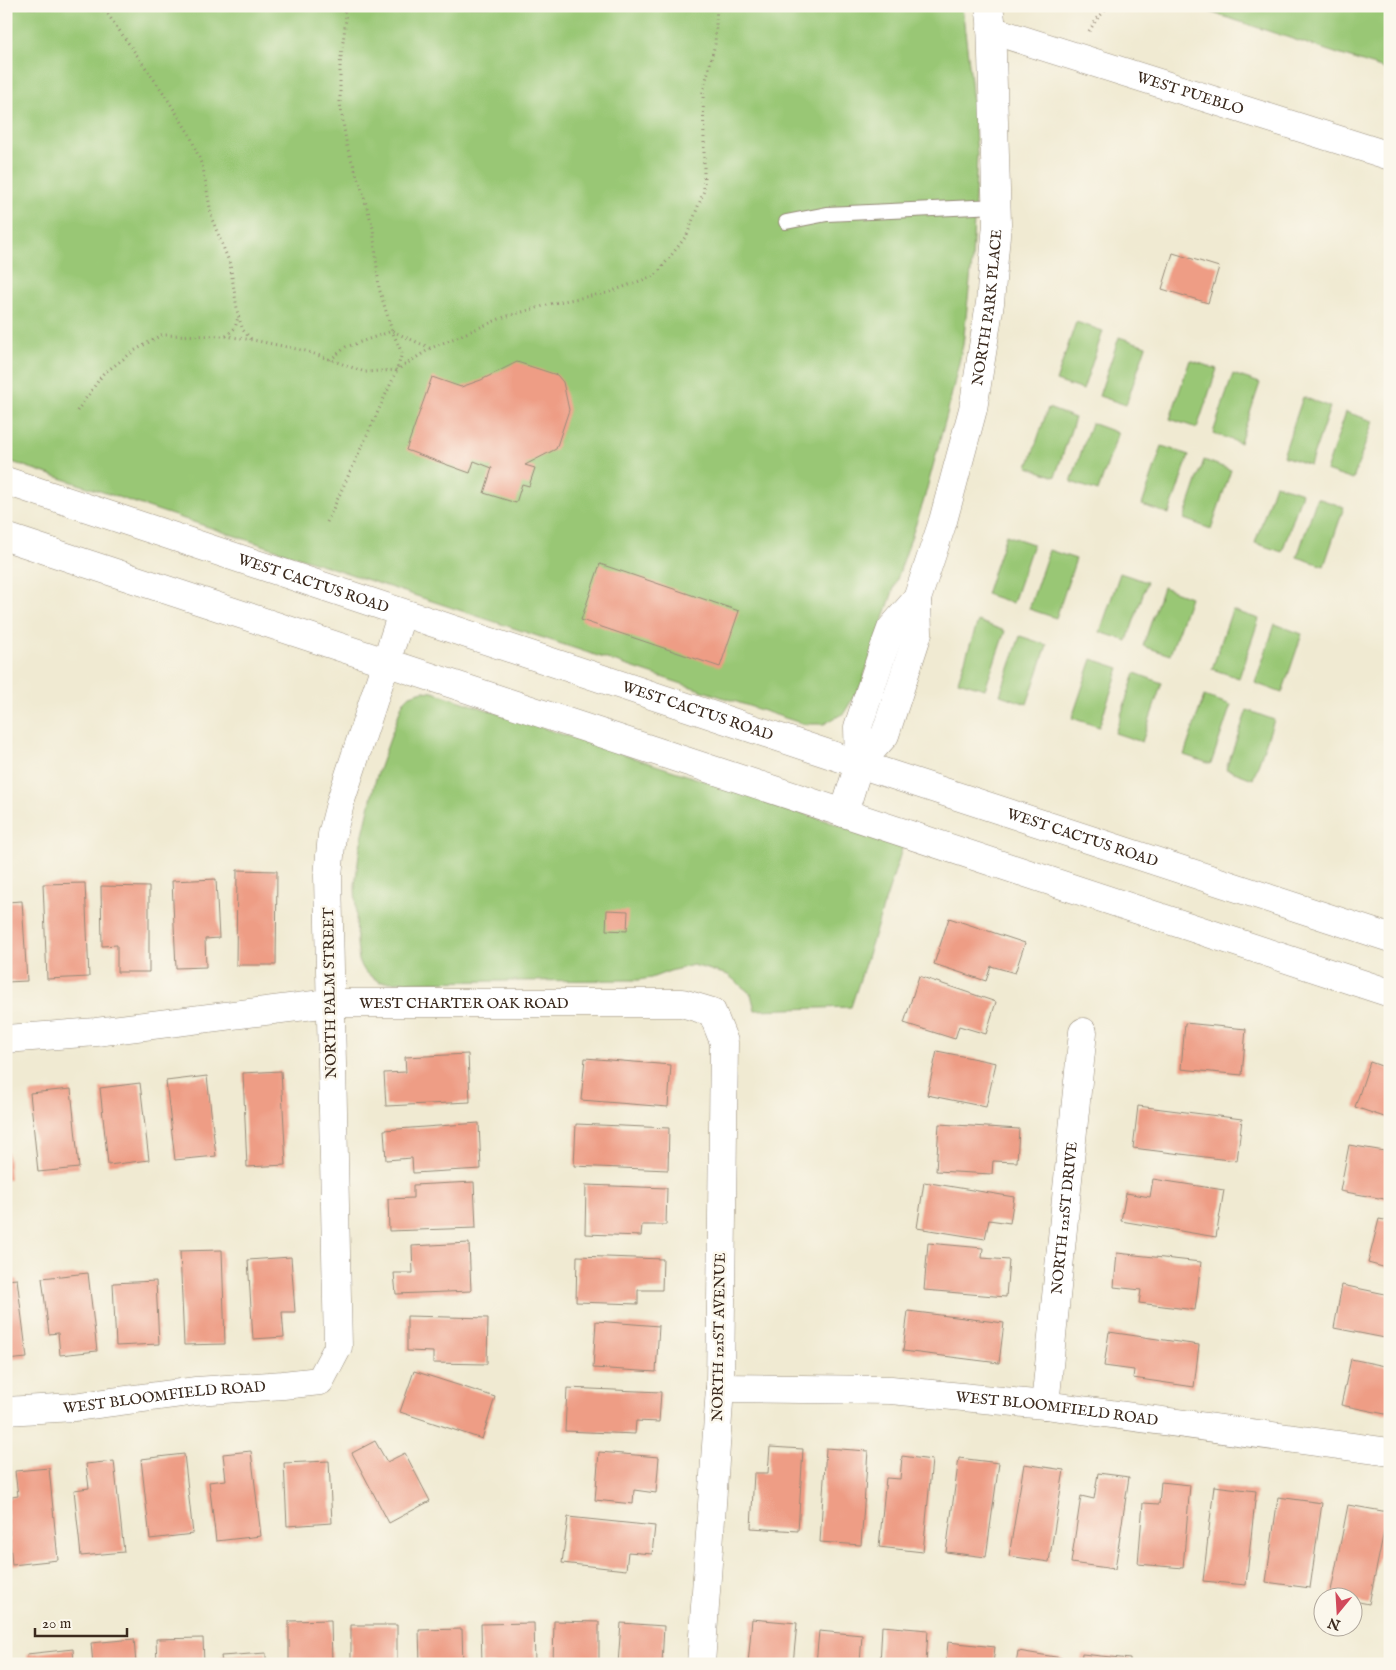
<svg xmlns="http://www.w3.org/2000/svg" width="1396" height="1670" font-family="'IM FELL English',serif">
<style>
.green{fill:#99c775;stroke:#6a784a}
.building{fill:#ee9d85}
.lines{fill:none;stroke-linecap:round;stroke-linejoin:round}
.lane-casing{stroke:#968a78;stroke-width:16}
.street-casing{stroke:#968a78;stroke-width:29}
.secondary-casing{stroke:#968a78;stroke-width:29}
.path{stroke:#968a78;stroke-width:3;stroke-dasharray:1 4;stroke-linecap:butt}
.lane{stroke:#fff;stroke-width:14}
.street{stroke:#fff;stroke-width:28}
.secondary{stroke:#fff;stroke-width:28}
.labels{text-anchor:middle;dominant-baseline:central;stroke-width:5;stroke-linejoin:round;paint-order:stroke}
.street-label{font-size:15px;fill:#3b2a1e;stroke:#fbf7ec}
</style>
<rect width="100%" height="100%" fill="#fbf7ec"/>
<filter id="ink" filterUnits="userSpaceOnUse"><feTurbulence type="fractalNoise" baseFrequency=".02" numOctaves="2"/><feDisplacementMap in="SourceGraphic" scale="10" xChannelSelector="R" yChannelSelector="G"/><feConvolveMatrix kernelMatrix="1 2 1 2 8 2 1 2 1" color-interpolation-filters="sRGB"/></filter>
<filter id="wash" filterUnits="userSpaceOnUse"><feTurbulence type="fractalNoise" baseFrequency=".0096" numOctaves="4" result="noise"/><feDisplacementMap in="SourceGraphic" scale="20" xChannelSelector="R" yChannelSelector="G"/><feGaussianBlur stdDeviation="1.12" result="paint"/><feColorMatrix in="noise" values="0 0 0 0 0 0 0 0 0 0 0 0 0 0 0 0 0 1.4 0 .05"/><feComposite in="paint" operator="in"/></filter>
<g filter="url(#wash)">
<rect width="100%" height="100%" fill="#f0ead2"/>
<!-- green -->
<path class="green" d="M6,6H962L971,81L977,154L972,262L963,345L947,414L923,503L861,685L844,713L824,724H804L782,717L6,460Z
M1192,6H1390V71Z
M1076,322L1103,331L1083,390L1056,381Z
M1119,337L1146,346L1126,405L1099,396Z
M1190,360L1217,369L1197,428L1170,419Z
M1233,374L1260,383L1240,443L1213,433Z
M1303,397L1330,407L1310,465L1283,456Z
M1048,408L1075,418L1055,477L1028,467Z
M1346,412L1373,421L1353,480L1326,471Z
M1091,423L1118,433L1098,491L1071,482Z
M1162,446L1189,455L1169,514L1142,505Z
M1204,460L1231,470L1211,529L1184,519Z
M1275,484L1302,493L1282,552L1255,543Z
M1317,498L1344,507L1324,566L1297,557Z
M1006,535L1033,544L1013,603L986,594Z
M1049,550L1076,559L1056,618L1029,609Z
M1120,573L1147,582L1127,641L1100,632Z
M1163,587L1190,597L1170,655L1143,646Z
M1232,610L1259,619L1239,678L1212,669Z
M978,621L1005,631L985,689L958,681Z
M1275,624L1302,634L1282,693L1255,683Z
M1020,636L1047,645L1027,704L1000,695Z
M1092,659L1119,668L1099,727L1072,718Z
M1135,673L1162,683L1142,742L1115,733Z
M423,691L433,692L903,846L851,1007L755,1010L751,994L728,975L693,965L670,971L651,978L638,980L380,982L366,973L359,962L357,943L355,885L360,847L376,778L403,702L410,695Z
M1204,696L1231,705L1211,764L1184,755Z
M1247,710L1274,720L1253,779L1226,769Z"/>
<g id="blocks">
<!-- building -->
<path class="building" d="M1173,253L1219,267L1208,303L1162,289Z
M517,362L557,375L563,382L569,410L556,449L525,465L535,468L529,486L522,484L516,503L484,493L492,468L474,461L470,473L406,450L432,377L461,387L481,380Z
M600,564L739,611L720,667L581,620Z
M237,870L277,871L276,965H236Z
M216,879L219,938L205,939L206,967L176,968L172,881Z
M85,883L89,977L47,979L43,884Z
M101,886L149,887V972H117V945L102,946Z
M22,901L27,981L6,982V902Z
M607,910L628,911L627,931L606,930Z
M949,918L1025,943L1015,973L991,966L986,981L934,964Z
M919,976L996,1002L986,1034L959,1026L955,1039L904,1023Z
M1185,1023L1246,1029L1242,1075L1181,1069Z
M937,1051L996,1063L986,1107L927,1095Z
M468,1054L470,1102L386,1106L384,1073L406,1072L405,1057Z
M585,1058L671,1065L668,1107L581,1100Z
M1370,1062L1390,1069V1119L1355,1107Z
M281,1071L286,1165L247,1167L243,1073Z
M207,1076L216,1156L175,1160L166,1081Z
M140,1083L149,1160L108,1165L100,1088Z
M71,1089L79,1168L38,1172L30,1093Z
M1138,1106L1242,1119L1237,1161L1133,1148Z
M479,1123L481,1169L413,1173L412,1158L386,1160L384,1130Z
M576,1124L669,1128L668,1170L574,1166Z
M939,1124L1019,1129L1017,1162L993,1161L992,1174L936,1171Z
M1349,1145L1390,1152V1200L1340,1191Z
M6,1152H8L10,1179H6Z
M1153,1179L1224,1190L1216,1237L1121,1221L1126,1193L1150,1197Z
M474,1182L476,1228L389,1231L388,1199L413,1198V1185Z
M924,1182L1014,1197L1010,1223L989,1220L985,1239L917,1228Z
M586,1185L667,1188L666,1225H642L641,1236L585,1234Z
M1379,1219L1390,1221V1269L1368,1263Z
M469,1243L471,1291L396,1294L394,1273H413L412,1246Z
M928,1243L983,1248L982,1258L1009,1260L1006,1297L924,1290Z
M222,1250L225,1344L184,1345L180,1251Z
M1117,1253L1201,1262L1195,1310L1139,1303L1141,1290L1114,1287Z
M577,1256L663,1259L662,1290H638V1304L576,1302Z
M291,1257L295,1312H282L284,1337L253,1339L248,1260Z
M88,1273L97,1351L60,1355L58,1333L49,1334L42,1278Z
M17,1279L27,1358L6,1360V1280Z
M156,1281L159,1344L116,1346L113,1283Z
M1342,1285L1390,1295V1339L1334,1328Z
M908,1311L1004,1323L999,1363L903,1351Z
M407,1316L488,1318L487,1364L433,1363V1352L407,1351Z
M596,1321L659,1326L656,1372L593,1368Z
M1109,1332L1199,1345L1194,1387L1133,1378L1134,1370L1104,1366Z
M1351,1359L1390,1367V1415L1341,1405Z
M414,1371L495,1397L482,1439L400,1412Z
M567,1388L661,1392L659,1422L636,1421L635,1434L565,1431Z
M375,1441L387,1462L405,1453L430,1501L389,1523L352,1453Z
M770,1447L803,1449L798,1531L751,1528L754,1473H768Z
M826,1448L868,1451L861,1545L820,1542Z
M251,1451L261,1536L216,1541L209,1482L226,1480L223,1454Z
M599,1452L659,1457L656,1493L634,1490L633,1504L595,1500Z
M184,1454L193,1534L150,1539L141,1459Z
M902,1456L932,1460L923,1552L879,1547L886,1478L900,1479Z
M959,1458L999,1463L986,1557L946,1552Z
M114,1461L124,1552L81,1556L74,1490L89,1488L86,1464Z
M329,1461L332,1523L287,1526L284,1463Z
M1024,1464L1064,1470L1049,1562L1009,1556Z
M49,1468L58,1560L12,1565L6,1498L18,1496L15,1471Z
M1098,1473L1129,1477L1115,1569L1071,1563L1081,1496L1094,1499Z
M1161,1482L1190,1485L1183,1568L1138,1564L1143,1503L1159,1504Z
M1214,1486L1256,1491L1246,1585L1203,1581Z
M1278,1497L1322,1503L1310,1588L1266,1582Z
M1348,1505L1388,1512L1369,1604L1354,1601V1598L1330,1596Z
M568,1517L655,1526L652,1554L628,1552L626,1570L562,1563Z
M752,1619L797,1623L793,1664H748Z
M331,1620L332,1664H289V1621Z
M554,1621L599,1622V1664H553Z
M534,1623L535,1664H482L481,1624Z
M621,1623L664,1626L662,1664H618Z
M351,1625H397V1664H351Z
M882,1626L928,1630L926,1664H880Z
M462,1629L463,1664H420L419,1630Z
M819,1631L862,1635L860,1664H816Z
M203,1638L204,1664H157L156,1639Z
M134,1639L136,1664H93L91,1643Z
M948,1642L995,1647L993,1664H946Z
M73,1649L74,1664H28L27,1654Z
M1018,1651L1062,1658L1061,1664H1016Z
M266,1653V1664H222L221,1656Z
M1082,1654L1130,1659V1664H1081Z"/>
</g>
</g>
<g filter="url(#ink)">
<use href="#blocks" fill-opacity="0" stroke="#968a78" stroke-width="1"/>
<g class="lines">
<!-- lane casing -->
<g class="lane-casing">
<path id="lane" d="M786,222L827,214L996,206"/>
</g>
<!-- street casing -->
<g class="street-casing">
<g id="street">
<path id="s1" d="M991,30L1390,156"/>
<path id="s2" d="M859,764L885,735L918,633L917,599L943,521L973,409L990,303L997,224L991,20L989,6"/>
<path d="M844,813L859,764L858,727L882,654L891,629L917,599"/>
<path id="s3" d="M6,1039L96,1032L330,1003H682L712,1012L724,1042L720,1388L701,1664"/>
<path id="s4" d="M720,1388L891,1390L1045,1405L1390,1452"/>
<path id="s5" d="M1045,1405L1083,1032"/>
<path id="s6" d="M6,1411L74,1407L196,1391L283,1385L320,1381L338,1347L328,876L332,835L341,800L402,613"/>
</g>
</g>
<!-- secondary casing -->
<g class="secondary-casing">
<g id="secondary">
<path id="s7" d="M6,481L859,764L1390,938"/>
<path d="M6,537L1390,993"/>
</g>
</g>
<!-- path -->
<path class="path" d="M102,6L165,95L190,135L203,168L212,219L230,264L238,315L243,330L252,340
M1089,31L1097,19L1109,6
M226,336L235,328L238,317
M330,360L346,347L392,331L430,348
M77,411L103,374L134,351L161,335L225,336L253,340L306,351L365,372L397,370L431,348L504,317L558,302L607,293L656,275L687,235L704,191V139L703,92L715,44L717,6
M327,522L397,370L402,353L392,331L379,288L373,228L362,190L347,147L340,103V65L346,19L343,6"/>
<!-- lane -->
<use href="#lane" class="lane"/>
<!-- street -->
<use href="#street" class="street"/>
<!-- secondary -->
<use href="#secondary" class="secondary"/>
</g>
</g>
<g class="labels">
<!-- street labels -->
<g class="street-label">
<text stroke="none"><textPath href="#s1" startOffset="209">WEST PUEBLO</textPath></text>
<text stroke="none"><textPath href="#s2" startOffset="481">NORTH PARK PLACE</textPath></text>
<text stroke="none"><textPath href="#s7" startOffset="324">WEST CACTUS ROAD</textPath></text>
<text stroke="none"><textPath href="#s7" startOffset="729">WEST CACTUS ROAD</textPath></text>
<text stroke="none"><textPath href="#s7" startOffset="1134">WEST CACTUS ROAD</textPath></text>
<text transform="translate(330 993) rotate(-91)">NORTH PALM STREET</text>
<text stroke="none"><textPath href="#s3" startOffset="460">WEST CHARTER OAK ROAD</textPath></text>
<text stroke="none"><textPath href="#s5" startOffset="188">NORTH 121ST DRIVE</textPath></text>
<text transform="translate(719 1337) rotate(-89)">NORTH 121ST AVENUE</text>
<text stroke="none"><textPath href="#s6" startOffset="159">WEST BLOOMFIELD ROAD</textPath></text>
<text stroke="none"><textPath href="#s4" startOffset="338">WEST BLOOMFIELD ROAD</textPath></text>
</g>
</g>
<!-- margin -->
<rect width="1396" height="1670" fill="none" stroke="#fbf7ec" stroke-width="25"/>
<!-- north arrow -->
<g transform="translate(1338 1612) rotate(198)"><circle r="24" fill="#fbf7ec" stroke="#aea59a"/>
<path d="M0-4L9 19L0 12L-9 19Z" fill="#d1495b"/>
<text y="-8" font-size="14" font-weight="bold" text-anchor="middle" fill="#3b2a1e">N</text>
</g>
<!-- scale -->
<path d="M35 1628v8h92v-8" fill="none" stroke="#3b2a1e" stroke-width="2.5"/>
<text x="42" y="1628" font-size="15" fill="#3b2a1e" stroke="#fbf7ec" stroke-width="4" paint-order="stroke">20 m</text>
</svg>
